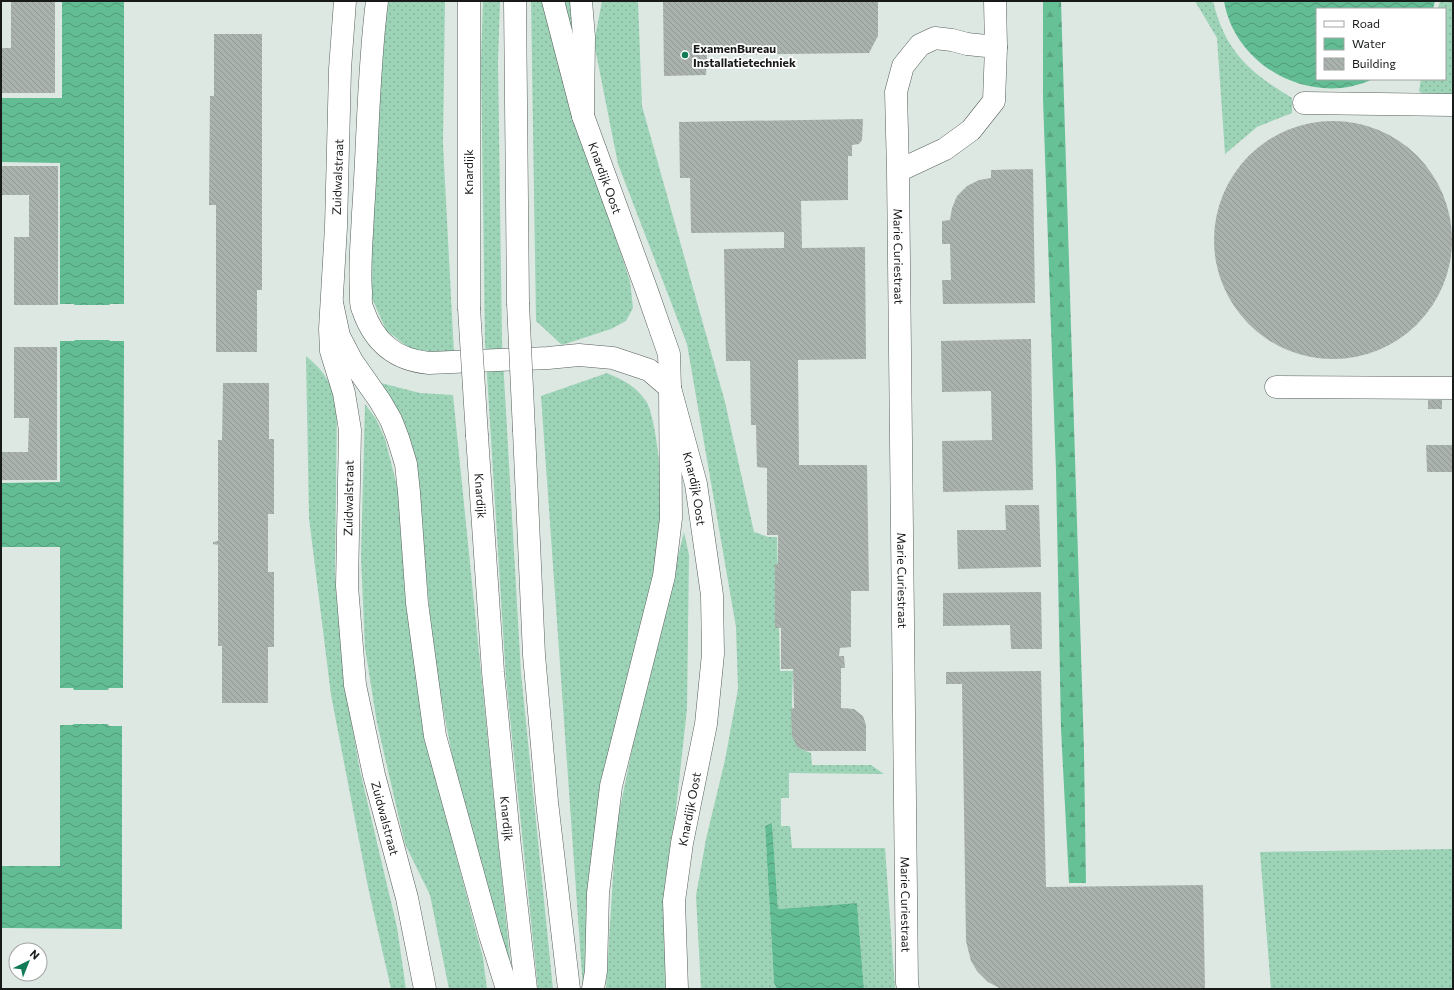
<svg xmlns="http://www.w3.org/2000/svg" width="1454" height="990" font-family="Commissioner,sans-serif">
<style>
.grass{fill:url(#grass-dots)}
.forest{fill:url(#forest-firs)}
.water{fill:url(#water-waves)}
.pier{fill:#dee8e3}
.building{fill:url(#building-back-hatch)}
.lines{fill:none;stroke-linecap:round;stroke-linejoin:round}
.minor-casing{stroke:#575f5b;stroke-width:23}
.major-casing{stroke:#575f5b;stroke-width:23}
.minor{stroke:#fff;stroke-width:22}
.major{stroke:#fff;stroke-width:22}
.major-bridge-casing{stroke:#575f5b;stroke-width:23;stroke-linecap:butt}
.major-bridge{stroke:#fff;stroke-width:22}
.poi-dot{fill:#117b55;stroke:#fff;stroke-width:1.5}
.labels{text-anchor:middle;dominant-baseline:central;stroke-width:3.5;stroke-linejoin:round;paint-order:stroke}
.poi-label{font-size:12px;font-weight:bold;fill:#171a19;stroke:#fff;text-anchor:start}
.street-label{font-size:12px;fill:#171a19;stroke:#fff}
</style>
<defs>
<pattern id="grass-dots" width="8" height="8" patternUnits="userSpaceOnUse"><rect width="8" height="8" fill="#9dd3b7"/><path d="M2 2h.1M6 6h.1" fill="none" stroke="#86b59d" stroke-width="1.8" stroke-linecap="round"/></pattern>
<pattern id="forest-firs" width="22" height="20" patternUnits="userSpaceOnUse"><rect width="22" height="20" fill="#67c197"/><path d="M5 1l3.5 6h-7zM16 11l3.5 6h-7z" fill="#59a582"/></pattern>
<pattern id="water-waves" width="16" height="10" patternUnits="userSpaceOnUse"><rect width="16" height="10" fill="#63bd94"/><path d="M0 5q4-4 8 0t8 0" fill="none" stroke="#519978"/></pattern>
<pattern id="building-back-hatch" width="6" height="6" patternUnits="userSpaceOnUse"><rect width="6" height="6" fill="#a9b2ad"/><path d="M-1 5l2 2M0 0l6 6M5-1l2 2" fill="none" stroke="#919894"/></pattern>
</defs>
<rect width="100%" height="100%" fill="#dee8e3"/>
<!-- grass -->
<path class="grass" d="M384,1H445L443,144L454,354L410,349L386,330L368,289Z
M483,1H500L498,62L502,342L521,673L553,989H538L506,679L485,343L481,62Z
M531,1H545L557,60L630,281L633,308L626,321L611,329L562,345L536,321Z
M562,1H573L577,33L568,34Z
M602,1H638L642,106L725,402L754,532L768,537H777L780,671H793C793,688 789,734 798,745C801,750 806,751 811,753L812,765H871L884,774L789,773V798H781V826H790L792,848H885L895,989H864L857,903L778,909L772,823L765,826L774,983L777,989H701L696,896L706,839L725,760L738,689L736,627L687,344L618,164L594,43Z
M1195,1H1213C1225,51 1249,72 1292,98V113L1257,127L1225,154L1217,38Z
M1440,1H1453V96L1426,97L1419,91L1421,79H1445V9H1438Z
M306,356C325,372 330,381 337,405L335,575L345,685L360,771L397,927L406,989H391L368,887L331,695L309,518Z
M607,373C624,381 635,385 646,401C657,418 663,494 663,516C662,536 658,557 656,577L587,972L583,989L541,396Z
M377,382L420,393L453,395L513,989L457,781L435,666L418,491Z
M365,404L376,419L385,439L398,490L407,593L421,698L456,855L483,958L487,989H449L430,895L405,844L377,723L365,648L361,557Z
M684,532L689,555L687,709L672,845L668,989H606L616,828L638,720Z
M1453,849V989H1271L1260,852Z"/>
<!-- forest -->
<path class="forest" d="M1043,1H1061L1084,751L1086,883H1069L1061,729L1056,471L1043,99Z"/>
<!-- water -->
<path class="water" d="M62,1H124V304H110L108,307V339L110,341H124L123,688H109L107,691V723L109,726H122V929L1,928V866H60V725H73L74,723V690L73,688H60V547H1V483L60,482V341H74L76,339V307L74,304H60V163L1,162V98H62Z
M1224,1H1435L1433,9H1317V79H1373C1312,108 1235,67 1224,1Z
M772,823L778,909L857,903L864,989H777L774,983L765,826Z"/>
<!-- pier -->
<path class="pier" d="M75,305H110V340H75Z
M73,690H109V724H73Z"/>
<!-- building -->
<path class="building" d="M11,1H55V93H1V48H11Z
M663,1H878V36L869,53L707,55L706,75L664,76Z
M214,34H262V290H257V352H216V205H209L210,96H214Z
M863,119L862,140L859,144L852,145V156H848V200L801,201L802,248L865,247L866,359L798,360L799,465H867L869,591H851V647L840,648L839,656H844L845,668H841V708L854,709L863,716L866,725V751H806L797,747L792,736L791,709L794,708L793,669H781V628H775V564H778V535H767V468L757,467L756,425H751L750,361H726L724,249L784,248V232L691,233L690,178H680L679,122Z
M1214 240a119 119 0 1 1 238 0a119 119 0 1 1-238 0Z
M1,166H58V305H14V237H29V195H1Z
M1033,169L1035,303L943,304L942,280H951L950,244H942V221L950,220L952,208L957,196L967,186L979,180L991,178V170Z
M1031,339L1033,490L943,492L942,441L992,440L991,391L942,392L941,341Z
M14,347H57V480H1V452H28L29,418H14Z
M223,383H269V439H274V514H268V572H274V647H268V703H222V646H218V545L213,544V542L218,541V440H222Z
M1428,400H1442V409H1428Z
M1426,445H1453V472H1427Z
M1005,505H1039L1041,567L958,569L957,530H1006Z
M1041,592L1042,649H1011L1010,625L943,626V593Z
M1041,671L1046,887L1203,885L1205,989H1001L988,982L977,971L971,961L966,941L962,684H946V672Z"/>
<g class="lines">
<!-- minor casing -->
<g class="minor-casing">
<g id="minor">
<path id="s1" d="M345,1L340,69L336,227L330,329L331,351L344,393L350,430L347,586L355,685L374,775L407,898L425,989"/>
<path d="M377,1C368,71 368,143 363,213C362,240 359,266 361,292C361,298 360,305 363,310C374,342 395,360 429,363L548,358L579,355L613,358L649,370L670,388"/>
<path id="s2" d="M581,1L584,37L583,116L647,291L669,354L670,388L696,484L712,595L713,654L706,724L682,843L674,901L677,989"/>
<path d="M995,1L996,47"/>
<path d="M1304,103L1453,105"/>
<path id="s3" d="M898,171L945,149L971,130L994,101L996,47L967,44L952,40L935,38L920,45L903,66L896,92L898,171L907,983L908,989"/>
<path d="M1276,387L1453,388"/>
</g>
</g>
<!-- major casing -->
<g class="major-casing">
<g id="major">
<path d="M469,1V308"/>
<path d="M515,1L518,303"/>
<path d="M553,1L583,116"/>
<path d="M332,303L339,336L352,361L380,401L391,420L398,438L406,464L409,492L417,603L435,736L490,935L507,989"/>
<path d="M524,431L534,655L547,802L569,989"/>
<path id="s4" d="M477,436L493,672L510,847L526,989"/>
<path d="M593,989L596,971L598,893L611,786L664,576L671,518L670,388"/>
</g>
</g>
<!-- minor -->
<use href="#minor" class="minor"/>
<!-- major -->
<use href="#major" class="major"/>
<!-- major-bridge casing -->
<g class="major-bridge-casing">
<path id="major-bridge" d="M518,303L524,431
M469,308L477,436"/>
</g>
<!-- major-bridge -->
<use href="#major-bridge" class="major-bridge"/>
</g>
<!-- markers -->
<circle class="poi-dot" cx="685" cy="55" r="4"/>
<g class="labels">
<!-- poi labels -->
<g class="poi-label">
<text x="693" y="48">ExamenBureau<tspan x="693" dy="14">Installatietechniek</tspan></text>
</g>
<!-- street labels -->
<g class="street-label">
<text transform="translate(468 172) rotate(-90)">Knardijk</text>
<text transform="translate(337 177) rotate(-88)">Zuidwalstraat</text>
<text stroke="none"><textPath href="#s2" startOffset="181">Knardijk Oost</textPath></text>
<text stroke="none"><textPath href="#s3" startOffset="472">Marie Curiestraat</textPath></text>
<text stroke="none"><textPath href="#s2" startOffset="506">Knardijk Oost</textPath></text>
<text stroke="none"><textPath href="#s4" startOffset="60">Knardijk</textPath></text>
<text transform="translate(348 498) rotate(-89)">Zuidwalstraat</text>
<text stroke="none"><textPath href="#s3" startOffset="796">Marie Curiestraat</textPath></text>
<text transform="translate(689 809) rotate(-79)">Knardijk Oost</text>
<text stroke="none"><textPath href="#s1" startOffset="824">Zuidwalstraat</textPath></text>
<text stroke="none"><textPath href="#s4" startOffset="384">Knardijk</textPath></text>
<text stroke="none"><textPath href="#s3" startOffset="1120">Marie Curiestraat</textPath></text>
</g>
</g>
<!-- border -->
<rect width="1454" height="990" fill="none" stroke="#171a19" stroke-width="4"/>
<!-- legend -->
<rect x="1316" y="8" width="130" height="72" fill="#ffffff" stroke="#a2a3a3"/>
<rect x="1324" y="21" width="20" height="6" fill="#ffffff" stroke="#a2a3a3"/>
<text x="1352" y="28" font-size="12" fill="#171a19">Road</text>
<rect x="1324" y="38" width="20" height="12" fill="url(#water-waves)" stroke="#a2a3a3"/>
<text x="1352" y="48" font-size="12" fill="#171a19">Water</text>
<rect x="1324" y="58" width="20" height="12" fill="url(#building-back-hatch)" stroke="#a2a3a3"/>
<text x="1352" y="68" font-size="12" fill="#171a19">Building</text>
<!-- north arrow -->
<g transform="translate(28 962) rotate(43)"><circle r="19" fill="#ffffff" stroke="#a2a3a3"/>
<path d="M0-3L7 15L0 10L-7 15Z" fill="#117b55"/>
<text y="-6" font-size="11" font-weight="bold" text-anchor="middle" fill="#171a19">N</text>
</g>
</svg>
